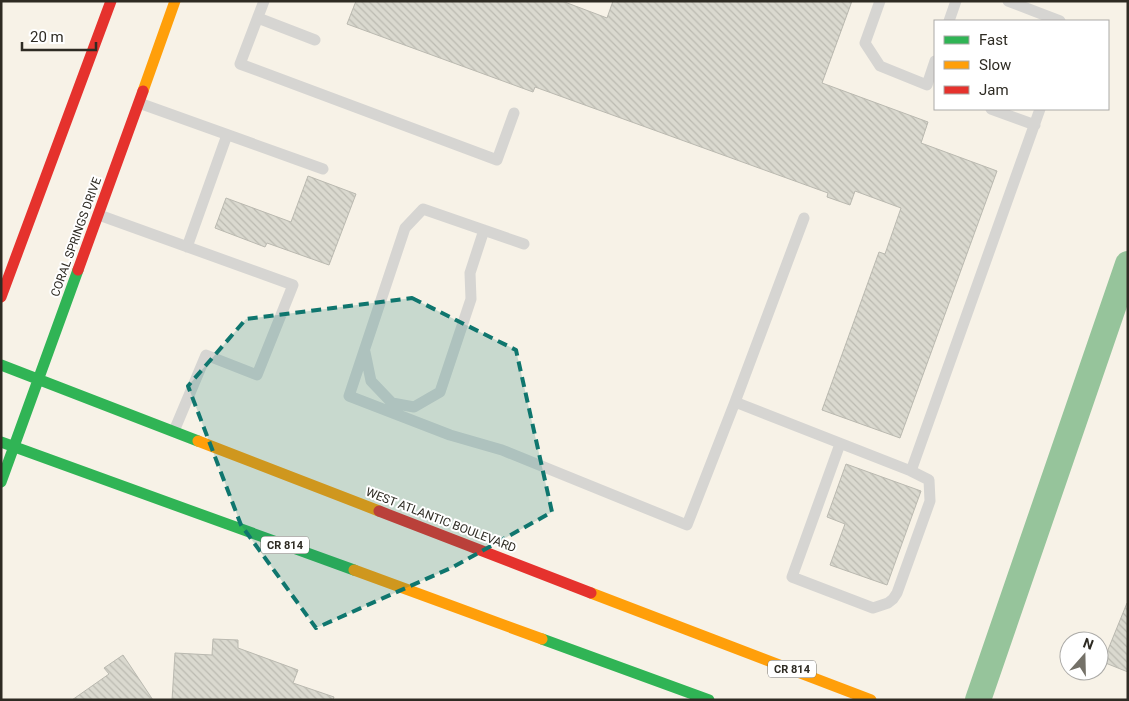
<svg xmlns="http://www.w3.org/2000/svg" width="1129" height="701" font-family="Roboto,sans-serif">
<style>
.lines{fill:none;stroke-linecap:round;stroke-linejoin:round}
.canal{stroke:#96c49b;stroke-width:26}
.building{fill:url(#building-back-hatch);stroke:#bab9b0}
.lane{stroke:#d6d5d2;stroke-width:11}
.fast{stroke:#30b455;stroke-width:11}
.slow{stroke:#ff9f0a;stroke-width:11}
.jam{stroke:#e5322d;stroke-width:11}
.marked{fill:#0f766e;fill-opacity:0.2;stroke:#0f766e;stroke-width:4;stroke-dasharray:10 6;stroke-linejoin:round}
.labels{text-anchor:middle;dominant-baseline:central;stroke-width:4;stroke-linejoin:round;paint-order:stroke}
.shield{fill:#fff;stroke:#6d6b65;stroke-width:1}
.shield-label{font-size:11px;font-weight:bold;fill:#2e2b23}
.street-label{font-size:12px;fill:#2e2b23;stroke:#fff}
</style>
<defs>
<pattern id="building-back-hatch" width="6" height="6" patternUnits="userSpaceOnUse" patternTransform="scale(1.25)"><rect width="6" height="6" fill="#dad9cf"/><path d="M-1 5l2 2M0 0l6 6M5-1l2 2" fill="none" stroke="#bbbab1"/></pattern>
</defs>
<rect width="100%" height="100%" fill="#f7f2e7"/>
<g class="lines">
<!-- canal -->
<path class="canal" d="M978,700L1128,264"/>
</g>
<!-- building -->
<path class="building" d="M356,1H562L607,18L613,1H852L822,83L928,122L921,143L997,171L900,438L822,410L879,252L885,254L901,208L855,191L850,205L827,197L828,193L535,87L533,92L347,24Z
M308,176L356,194L329,265L267,243L265,247L215,228L226,198L291,222Z
M846,464L921,491L887,585L830,565L845,524L827,517Z
M1127,603H1128V672L1103,662Z
M213,639L238,640V648L298,670L293,683L334,697L333,700H172L175,653L212,655Z
M123,655L153,700H72L109,674L104,668Z"/>
<g class="lines">
<!-- lane -->
<path class="lane" d="M264,1L240,64L497,160L514,113
M880,1L865,43L880,66L927,85L935,61
M1008,1L1060,21
M258,18L315,40
M949,21L956,1
M139,103L323,169
M991,109L1035,125
M99,215L293,285L257,375L206,355L174,431
M804,218L735,402L911,471L1040,109
M524,244L423,209L405,228L349,396L450,435L502,450L687,525L735,402
M187,247L227,135
M365,352L371,381L392,403L414,407L440,392L471,299L470,273L484,230
M840,444L792,577L873,608L888,603L893,599L897,593L930,501L929,480L911,471"/>
<!-- fast -->
<path class="fast" d="M1,365L198,441
M1,442L354,570
M1,482L78,270
M542,639L709,700"/>
<!-- slow -->
<path class="slow" d="M143,91L175,1
M198,441L379,511
M354,570L542,639
M591,593L871,700"/>
<!-- jam -->
<path class="jam" d="M78,270L143,91
M1,297L111,1
M379,511L591,593"/>
</g>
<!-- marked area -->
<path class="marked" d="M412,298L516,350L552,512L453,567L316,628L241,525L188,386L246,319Z"/>
<g class="labels">
<!-- shield labels -->
<g class="shield">
<rect x="261" y="536.5" width="48" height="17" rx="4"/>
<rect x="768" y="660.5" width="48" height="17" rx="4"/>
</g>
<g class="shield-label">
<text x="285" y="545">CR 814</text>
<text x="792" y="669">CR 814</text>
</g>
<!-- street labels -->
<g class="street-label">
<text transform="translate(76 237) rotate(-70)">CORAL SPRINGS DRIVE</text>
<text transform="translate(441 520) rotate(21)">WEST ATLANTIC BOULEVARD</text>
</g>
</g>
<!-- border -->
<rect width="1129" height="701" fill="none" stroke="#2e2b23" stroke-width="5"/>
<!-- legend -->
<rect x="934" y="20" width="175" height="90" fill="#ffffff" stroke="#abaaa7"/>
<rect x="944" y="36" width="25" height="8" fill="#30b455" stroke="#abaaa7"/>
<text x="979" y="45" font-size="15" fill="#2e2b23">Fast</text>
<rect x="944" y="61" width="25" height="8" fill="#ff9f0a" stroke="#abaaa7"/>
<text x="979" y="70" font-size="15" fill="#2e2b23">Slow</text>
<rect x="944" y="86" width="25" height="8" fill="#e5322d" stroke="#abaaa7"/>
<text x="979" y="95" font-size="15" fill="#2e2b23">Jam</text>
<!-- north arrow -->
<g transform="translate(1084 656) rotate(20)"><circle r="24" fill="#ffffff" stroke="#abaaa7"/>
<path d="M0-4L9 19L0 12L-9 19Z" fill="#747168"/>
<text y="-8" font-size="14" font-weight="bold" text-anchor="middle" fill="#2e2b23">N</text>
</g>
<!-- scale -->
<path d="M22 42v8h74v-8" fill="none" stroke="#2e2b23" stroke-width="2.5"/>
<text x="30" y="42" font-size="15" fill="#2e2b23" stroke="#ffffff" stroke-width="4" paint-order="stroke">20 m</text>
</svg>
